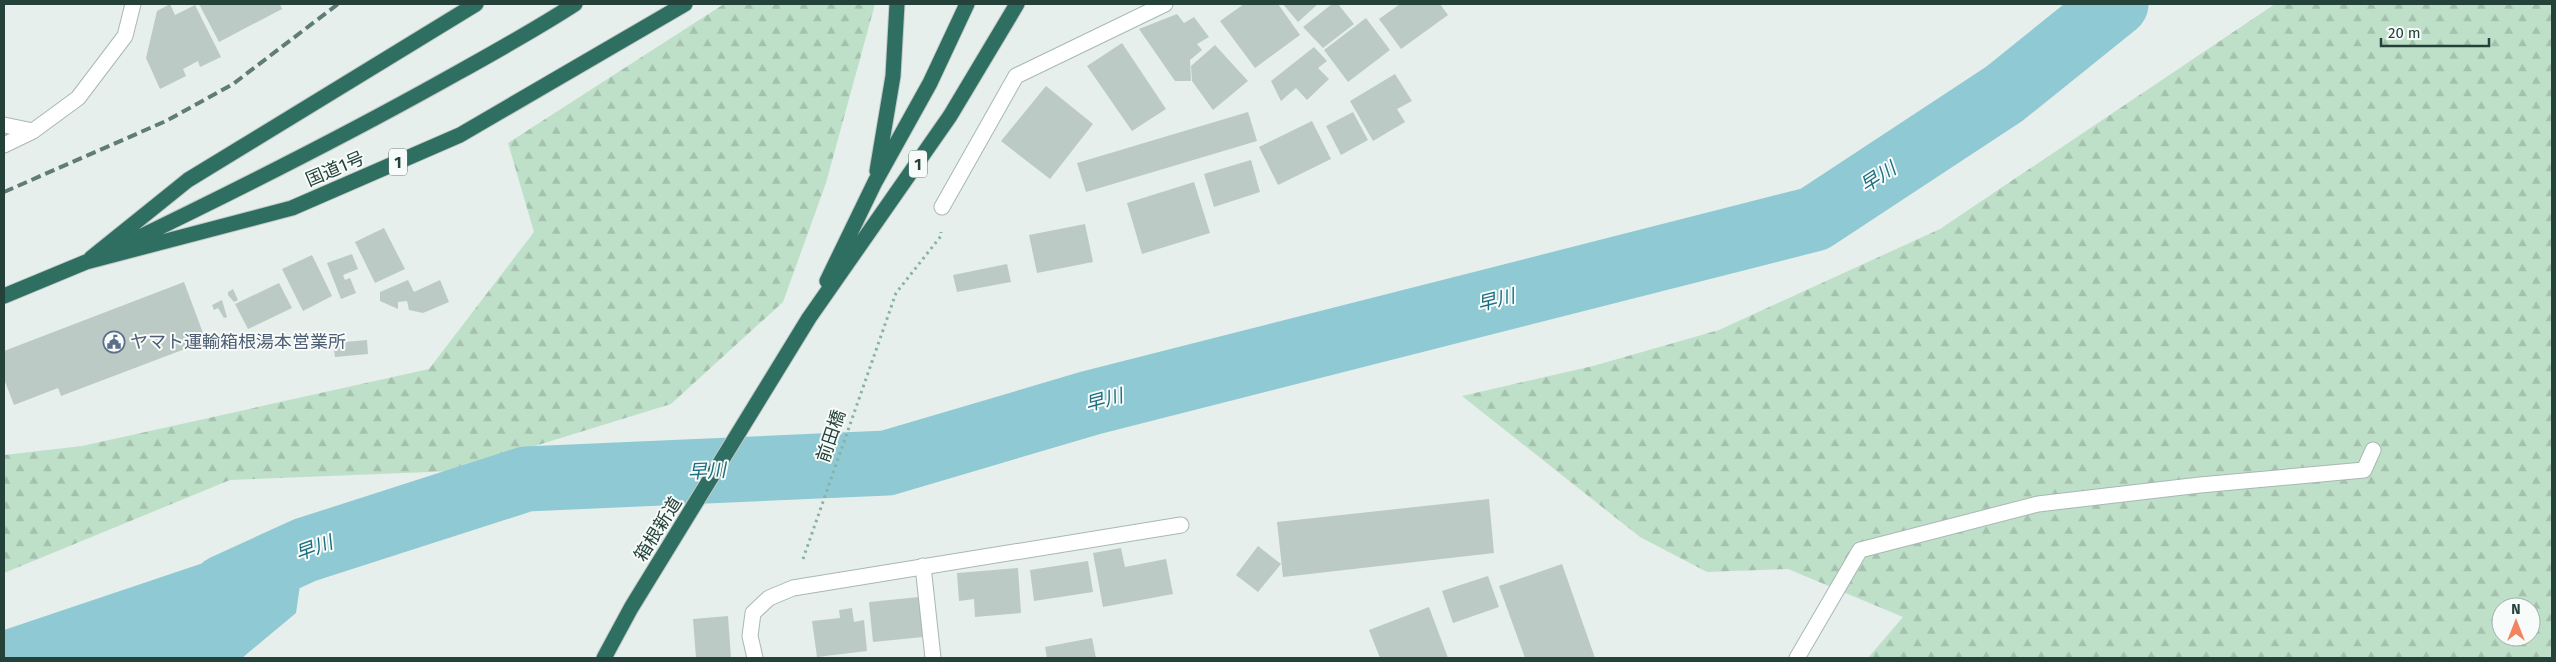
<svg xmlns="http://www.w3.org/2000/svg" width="2556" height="662" font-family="'Fira Sans','Noto Sans JP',sans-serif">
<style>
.forest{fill:url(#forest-firs);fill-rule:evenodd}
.water{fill:#8ec9d4}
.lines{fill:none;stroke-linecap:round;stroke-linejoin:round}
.river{stroke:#8ec9d4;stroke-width:65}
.building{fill:#bbcac4}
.lane-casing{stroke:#a8b8b2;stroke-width:17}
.street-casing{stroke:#a8b8b2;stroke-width:17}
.highway-casing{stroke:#c2cac8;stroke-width:17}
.path{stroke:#86b3a5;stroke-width:3;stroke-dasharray:2.5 4;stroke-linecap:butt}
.lane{stroke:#fff;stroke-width:15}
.street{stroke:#fff;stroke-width:15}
.highway{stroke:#2f6f62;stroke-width:15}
.rail{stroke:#5f7d75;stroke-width:4;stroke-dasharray:10 5;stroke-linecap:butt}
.labels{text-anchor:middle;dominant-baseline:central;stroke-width:4;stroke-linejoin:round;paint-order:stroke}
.shield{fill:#f7fbf9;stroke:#637a73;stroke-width:1}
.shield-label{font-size:16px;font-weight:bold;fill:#24423a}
.street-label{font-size:18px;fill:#24423a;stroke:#f7fbf9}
.service-label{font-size:18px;fill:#4e5e75;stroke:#f7fbf9;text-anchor:start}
.water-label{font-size:19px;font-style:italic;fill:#1c6f80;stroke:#f7fbf9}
</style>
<defs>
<pattern id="forest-firs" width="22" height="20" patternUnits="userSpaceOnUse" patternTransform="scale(1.25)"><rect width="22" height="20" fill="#bfe0c8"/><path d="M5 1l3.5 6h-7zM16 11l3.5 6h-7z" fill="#a4c1ad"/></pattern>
</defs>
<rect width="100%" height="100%" fill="#e6efeb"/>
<!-- forest -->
<path class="forest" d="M724,4H875L826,183L783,302L671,404L454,471L230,480L4,573V455L82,446L429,369L534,232L508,143Z
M2275,4H2552V658H1868L1903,617L1788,569L1707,572L1640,537L1462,396L1593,366L1719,330L1940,229ZM2501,607H2531V637H2501Z"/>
<!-- water -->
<path class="water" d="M257,545L305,550L296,613L242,658H4V630Z"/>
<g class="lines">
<!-- river -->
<path class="river" d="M224,587L305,550L526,479L887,463L1090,403L1814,219L2004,94L2116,4"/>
</g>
<!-- building -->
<path class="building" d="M170,4L175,15L195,5L221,57L200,67L198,61L183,69L186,76L160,89L146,58L157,11Z
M199,4H280L282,9L219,42Z
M1244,4H1278L1300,35L1255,68L1220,21Z
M1283,4H1318L1298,22Z
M1332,4H1338L1354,24L1323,48L1303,27Z
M1400,4H1440L1448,15L1401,49L1379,19Z
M1177,14L1184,23L1194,17L1209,37L1197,44L1202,50L1190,60L1191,81H1175L1139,29Z
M1366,18L1390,50L1348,82L1324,50Z
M1122,43L1166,109L1132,131L1087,66Z
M1215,45L1248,81L1213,110L1192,81L1191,66Z
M1314,47L1327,61L1318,68L1329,79L1307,100L1296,88L1281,101L1271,81Z
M1395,74L1412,101L1397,109L1405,122L1373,141L1350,101Z
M1046,86L1093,124L1050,179L1001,141Z
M1248,112L1257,141L1086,192L1077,163Z
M1353,112L1368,140L1341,155L1326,126Z
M1312,121L1331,159L1278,185L1259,147Z
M1251,160L1260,192L1214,207L1204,174Z
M1194,182L1210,233L1142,254L1127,203Z
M1085,224L1093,262L1037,273L1029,235Z
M384,228L405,269L375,283L355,242Z
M352,254L358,269L343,275L345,280L350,278L356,293L341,299L327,263Z
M312,255L332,296L303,311L282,269Z
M1007,264L1011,282L957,292L953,275Z
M408,280L414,292L440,280L449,302L423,313L409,310L407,301L398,302V309L380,301V292Z
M184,282L206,341L61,396L58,388L14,405L4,379V351Z
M279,283L292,308L248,329L235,304Z
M233,289L238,300L234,302L228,295V292Z
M222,300L227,317L224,318L218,308L214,310L212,305Z
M367,340L368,354L335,357L333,343Z
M1489,499L1494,553L1283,577L1277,522Z
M1258,546L1281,564L1258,592L1236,575Z
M1121,548L1125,567L1166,559L1173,594L1103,607L1093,553Z
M1088,561L1093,592L1034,601L1030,570Z
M1562,564L1595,658H1525L1499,586Z
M1018,568L1021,613L975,617L974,599L959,601L957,573Z
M1488,576L1499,607L1453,623L1442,591Z
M919,597L923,637L873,642L869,602Z
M1429,607L1448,658H1380L1369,630Z
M852,608L854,622L864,620L867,651L817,657L812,621L840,618L839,610Z
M728,616L731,658H696L693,619Z
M1092,638L1096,658H1047L1045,647Z"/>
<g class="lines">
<!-- lane casing -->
<g class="lane-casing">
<path id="lane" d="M923,566L933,658"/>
</g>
<!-- street casing -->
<g class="street-casing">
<path id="street" d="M4,125L33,131
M4,145L33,131L78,98L125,36L133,4
M942,207L1016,76L1165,4
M755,658L750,636L753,613L769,598L793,588L1181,525
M1797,658L1860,550L2038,504L2200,485L2364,470L2373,450"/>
</g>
<!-- highway casing -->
<g class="highway-casing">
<path id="highway" d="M877,171L893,76L897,4
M119,247C227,195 335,141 441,82C486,57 532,32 575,4
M91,258L188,180L476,4
M827,281L875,182L930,83L967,4
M4,296L86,262L292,208L460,135L685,4
M604,658L631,608L809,318L950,116L1017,4"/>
</g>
<!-- path -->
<path class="path" d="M803,559L896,293L941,236V232"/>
<!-- lane -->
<use href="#lane" class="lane"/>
<!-- street -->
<use href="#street" class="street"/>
<!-- highway -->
<use href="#highway" class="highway"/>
<!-- rail -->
<path class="rail" d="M4,192L166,121L233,84L338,4"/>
</g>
<!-- icons -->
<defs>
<g id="civic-ring" transform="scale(1.125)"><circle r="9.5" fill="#f7fbf9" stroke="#5c6f8a" stroke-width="1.5"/><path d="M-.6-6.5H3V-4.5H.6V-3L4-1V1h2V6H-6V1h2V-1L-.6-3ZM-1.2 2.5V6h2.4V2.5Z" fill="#5c6f8a"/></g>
</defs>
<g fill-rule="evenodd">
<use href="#civic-ring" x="114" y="342"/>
</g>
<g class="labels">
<!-- shield labels -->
<g class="shield">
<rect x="389" y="148.5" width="18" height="27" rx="4"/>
<rect x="909" y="150.5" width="18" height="27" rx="4"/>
</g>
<g class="shield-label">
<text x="398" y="162">1</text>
<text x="918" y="164">1</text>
</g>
<!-- street labels -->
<g class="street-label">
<text transform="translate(335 169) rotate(-23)">国道1号</text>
<text transform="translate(831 436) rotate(-71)">前田橋</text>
<text transform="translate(658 529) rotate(-58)">箱根新道</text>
</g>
<!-- service labels -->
<g class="service-label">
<text x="130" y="342">ヤマト運輸箱根湯本営業所</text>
</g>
<!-- water labels -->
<g class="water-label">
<text transform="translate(1878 177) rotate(-33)">早川</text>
<text transform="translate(1496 300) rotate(-14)">早川</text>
<text transform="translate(1104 400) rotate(-15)">早川</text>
<text transform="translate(707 471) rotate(-3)">早川</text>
<text transform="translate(314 548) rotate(-20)">早川</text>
</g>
</g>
<!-- border -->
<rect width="2556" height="662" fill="none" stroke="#24423a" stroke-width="10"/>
<!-- north arrow -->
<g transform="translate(2516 622)"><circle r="24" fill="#f7fbf9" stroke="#a3b1ad"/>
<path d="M0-4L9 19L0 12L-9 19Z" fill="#f4845f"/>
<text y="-8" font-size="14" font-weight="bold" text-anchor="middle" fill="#24423a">N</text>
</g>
<!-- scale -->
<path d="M2381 38v8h108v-8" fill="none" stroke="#24423a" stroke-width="2.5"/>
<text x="2388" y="38" font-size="15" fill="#24423a" stroke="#f7fbf9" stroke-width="4" paint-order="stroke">20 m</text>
</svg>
